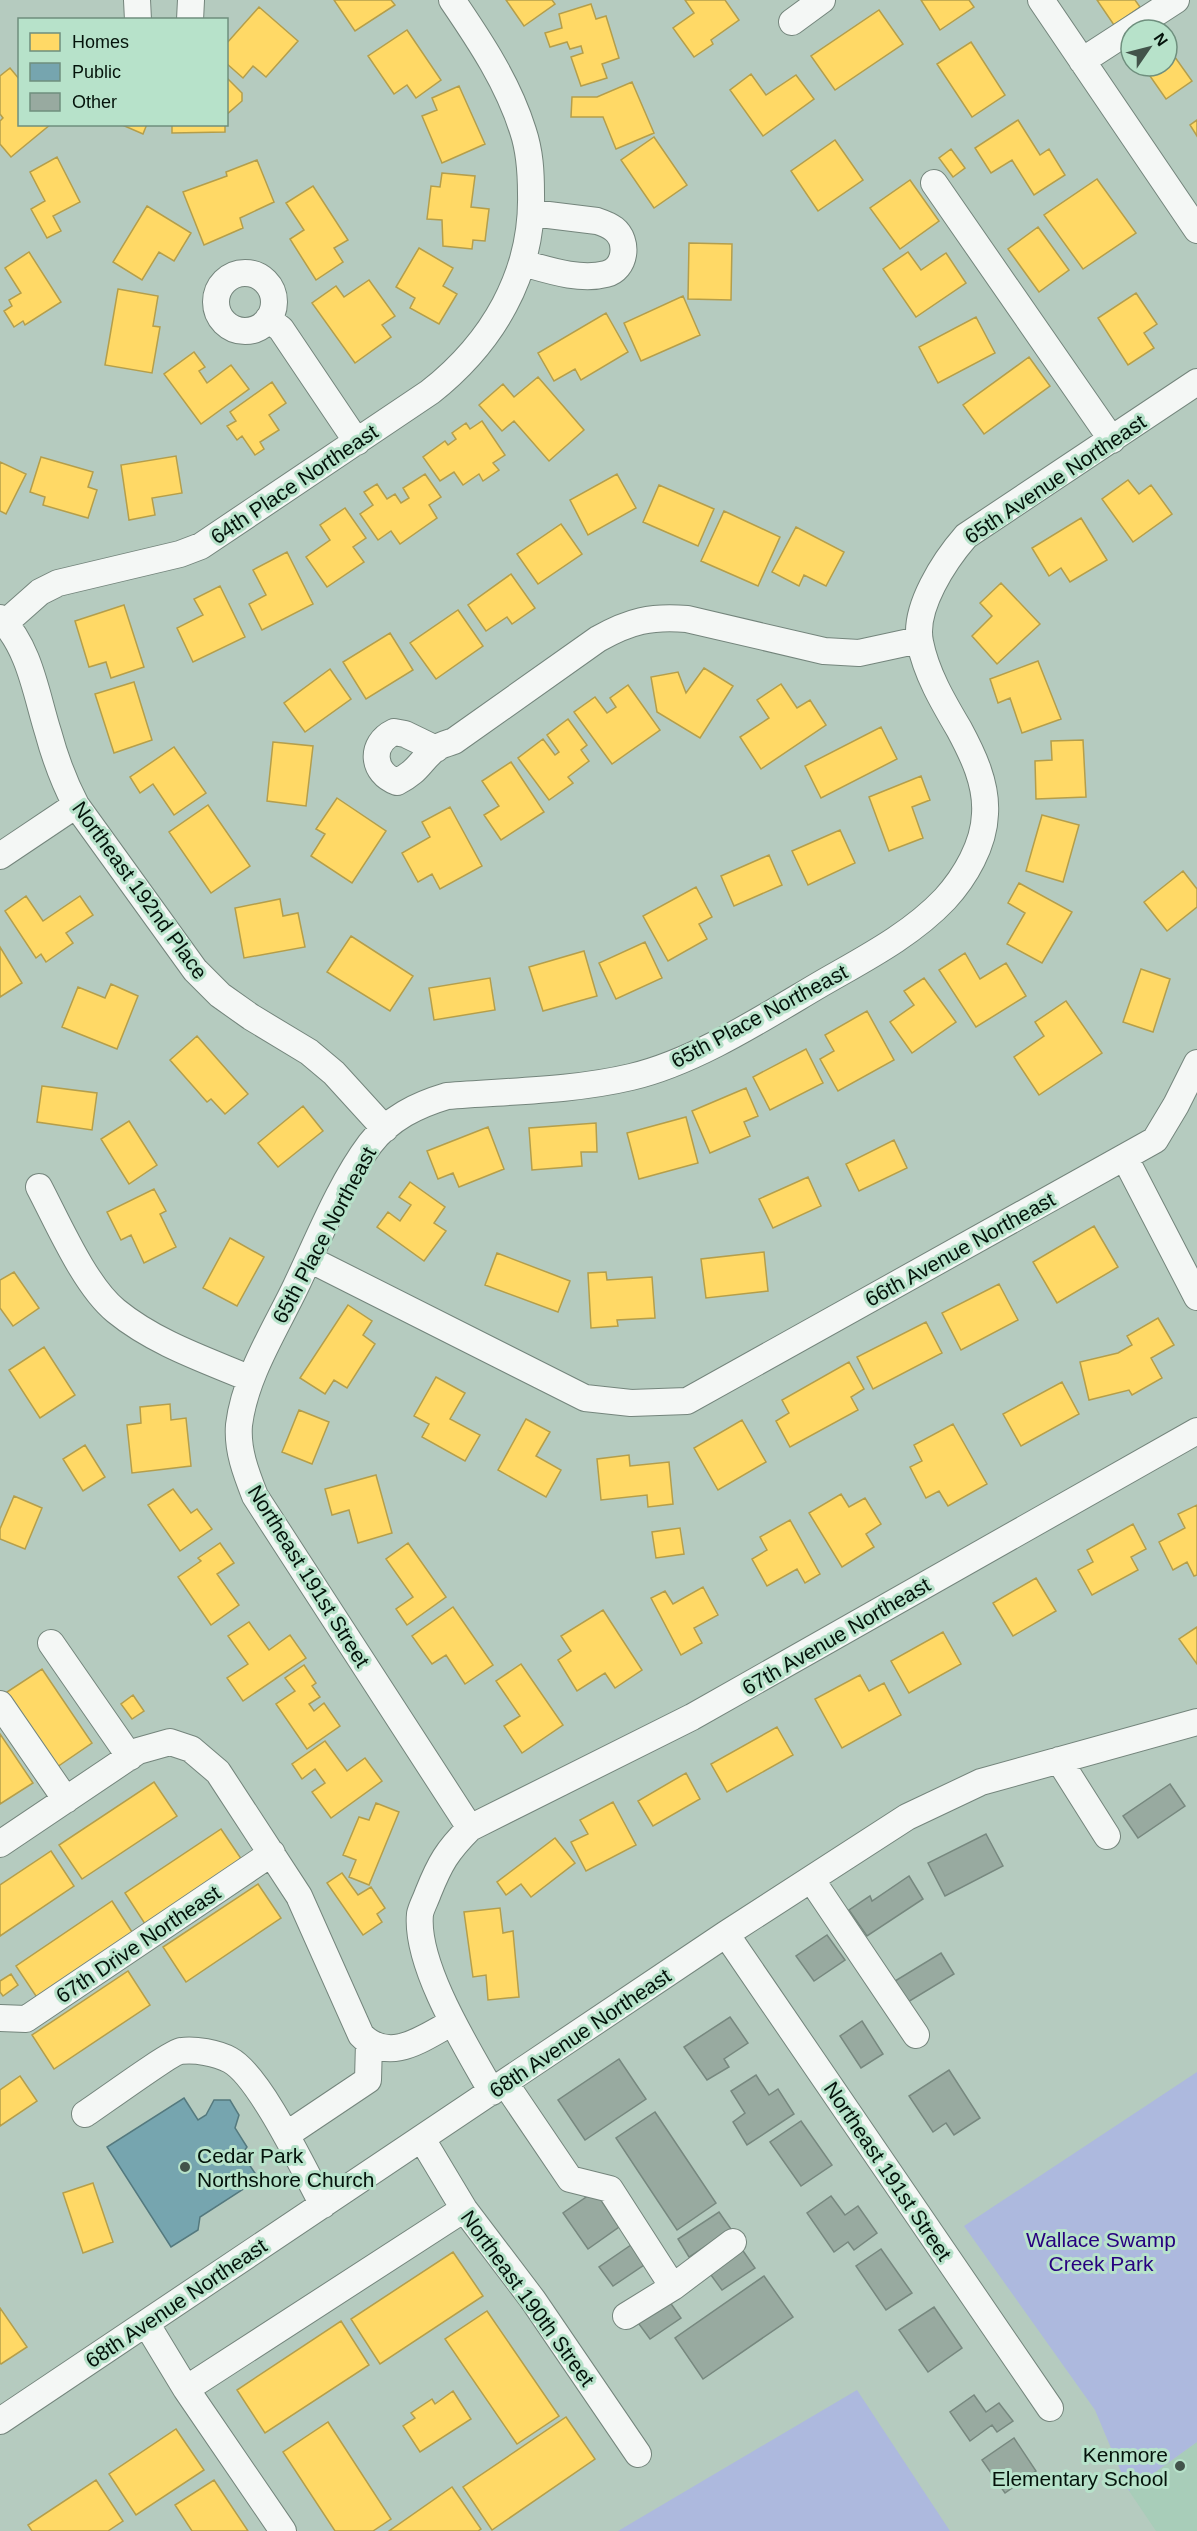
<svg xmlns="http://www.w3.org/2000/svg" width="1197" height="2531" font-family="Arial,sans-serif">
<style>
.built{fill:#a8cdb9}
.green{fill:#adb9de}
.homes{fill:#ffd966;stroke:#b49e4b;stroke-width:1.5}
.public{fill:#76a5af;stroke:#54797e;stroke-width:1.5}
.building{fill:#98aaa0;stroke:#77887f;stroke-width:1.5}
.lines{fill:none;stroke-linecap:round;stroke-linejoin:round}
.minor-casing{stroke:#74857c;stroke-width:28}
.minor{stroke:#f4f7f5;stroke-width:26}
.poi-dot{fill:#42534a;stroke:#b7e2ca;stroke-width:2}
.labels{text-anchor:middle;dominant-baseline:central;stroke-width:6;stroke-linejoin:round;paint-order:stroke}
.street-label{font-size:21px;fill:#04130b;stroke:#b7e2ca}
.poi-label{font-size:21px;fill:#04130b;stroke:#b7e2ca;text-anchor:start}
.park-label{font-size:21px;fill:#27007f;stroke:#b7e2ca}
</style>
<rect width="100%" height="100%" fill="#b5cbbf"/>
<!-- built -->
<path class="built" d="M1197,2442V2531H1156L1129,2491Z"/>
<!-- green -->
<path class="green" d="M1197,2072V2442L1129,2491L1095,2410L964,2226Z
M857,2390L950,2531H618Z"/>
<!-- homes -->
<path class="homes" d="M334,0H391L395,5L355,31Z
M506,0H552L555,4L524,26Z
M685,0H725L739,20L711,40L713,44L694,57L673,28L694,13Z
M921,0H969L974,7L940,30Z
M1097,0H1135L1140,7L1114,25Z
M591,4L596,19L606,16L619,58L602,64L607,78L581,86L571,57L583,53L581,46L570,49L567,42L550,47L545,33L562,28L559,14Z
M259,7L298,41L266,77L253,66L243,78L226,63V44Z
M879,10L903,44L835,90L811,56Z
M407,30L441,80L416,98L407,85L394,94L368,56Z
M971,42L1005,95L972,117L937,64Z
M1167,46L1192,81L1166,99L1143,66H1167Z
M10,68L20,80V124H51L11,157L0,144V121L3,118L0,114V76Z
M751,74L766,95L796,75L814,99L763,136L730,90Z
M226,77L242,93V101L226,115Z
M632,82L654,133L616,149L603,117H571L572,97H597Z
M459,86L485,144L442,163L422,116L437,110L432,98Z
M1018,120L1040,155L1049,149L1065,175L1034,195L1012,160L991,173L975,148Z
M1197,120V136L1190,125Z
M120,124H147L143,134Z
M172,124H225V132L172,133Z
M654,137L687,185L654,208L621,160Z
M835,140L863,180L818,211L791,171Z
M951,149L965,168L953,177L939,158Z
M57,157L80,202L53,216L61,231L47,238L31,209L45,201L30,172Z
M257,160L274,202L240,218L243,228L204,245L183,192L227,176L226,172Z
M442,173L475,176L471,207L489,209L485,241L473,240L472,249L443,246L442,220L427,219L431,186L440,187Z
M1097,179L1136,233L1083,269L1044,215Z
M910,180L939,221L900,249L870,208Z
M313,186L348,240L334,248L343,262L316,280L290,239L304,230L286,203Z
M147,206L191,233L174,261L159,252L142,280L113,262Z
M1038,227L1069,270L1039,292L1008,249Z
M689,243L732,244L731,300L688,299Z
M419,248L453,268L443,286L457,294L439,324L410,308L415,298L396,287Z
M29,252L61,302L25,325L23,321L14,327L4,311L12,306L9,300L21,293L5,268Z
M908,252L921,270L946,253L966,283L916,317L883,269Z
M369,280L395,316L382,325L391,337L355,363L312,303L336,286L344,297Z
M118,289L158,296L153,326L160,327L152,373L105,365Z
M1136,293L1157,324L1144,333L1154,348L1128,365L1098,318Z
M683,296L700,335L641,361L624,323Z
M606,313L628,352L581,380L575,369L554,381L538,353Z
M976,317L995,353L938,383L919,347Z
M194,352L205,367L199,371L207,383L231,365L249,389L201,424L164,374Z
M1029,357L1050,386L984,434L963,405Z
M538,377L584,430L549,461L514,421L502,431L479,405L503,384L514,397Z
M272,382L286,403L269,415L279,430L260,442L264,449L255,455L242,436L237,440L227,426L236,421L230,412Z
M482,421L505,455L493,463L499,470L483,481L479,474L463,485L454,472L440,481L423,457L445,441L448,445L456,439L452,433L466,423L470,429Z
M176,456L182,493L152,498L155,515L129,520L121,465Z
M41,457L93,472L88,487L97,490L88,518L43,505L45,497L30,492Z
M0,462L26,474L6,514L0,511Z
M425,474L441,497L429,505L437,518L400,544L391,531L378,540L360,514L373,505L364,492L377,484L387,499L395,494L401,503L409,498L403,488Z
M617,474L636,508L588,535L570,500Z
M1128,480L1139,494L1151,485L1172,514L1133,542L1102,499Z
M659,485L714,509L698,546L643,522Z
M345,508L366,538L353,547L364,562L327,587L306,557L330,540L320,525Z
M724,511L780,537L758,586L701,561Z
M1081,518L1107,560L1070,582L1061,568L1049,576L1032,548Z
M561,524L582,554L538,584L517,554Z
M796,527L844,552L826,586L804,575L799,586L772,572Z
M287,552L313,604L262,630L249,604L266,595L253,570Z
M511,574L535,608L512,624L507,617L486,631L468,605Z
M1001,583L1040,624L997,664L972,636L992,616L980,603Z
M220,586L245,637L193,662L177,628L203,615L194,599Z
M124,605L144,667L111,678L106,662L89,667L75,621Z
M458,610L483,646L436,679L410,643Z
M390,633L413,670L366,699L343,662Z
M1038,661L1061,719L1022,733L1010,698L998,703L990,679Z
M704,668L733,686L700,738L657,712L651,677L678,672L686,693Z
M330,669L351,699L305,732L284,703Z
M134,682L152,740L114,753L95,694Z
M781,684L797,708L810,700L826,725L761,769L740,737L769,718L757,700Z
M628,685L660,730L612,764L574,712L595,697L607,713L616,707L610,698Z
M568,719L587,745L581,750L589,761L568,777L573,783L549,800L518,758L543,739L555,755L559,752L547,735Z
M881,727L897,759L821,798L805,766Z
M1083,740L1086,797L1036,799L1035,761L1052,760L1051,741Z
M273,742L313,746L306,806L267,801Z
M174,747L206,793L174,815L153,784L140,793L130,777Z
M511,762L544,812L501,840L484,815L499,806L482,781Z
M921,776L930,800L912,807L923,838L889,851L869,797Z
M337,798L386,831L352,883L311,856L325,834L316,829Z
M208,805L250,866L211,893L169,832Z
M450,807L482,866L440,889L432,874L418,882L402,853L430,837L422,822Z
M1042,815L1079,825L1063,882L1026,871Z
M840,830L855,863L808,885L792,851Z
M769,855L782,885L734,906L721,876Z
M1183,871L1197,889V907L1167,931L1144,902Z
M1019,883L1072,912L1042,963L1007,944L1025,913L1008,903Z
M696,887L712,917L699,924L707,939L668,961L643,916Z
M26,896L43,921L80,896L93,915L66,933L73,943L46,962L41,954L36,958L5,911Z
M280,899L283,916L298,913L305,947L244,958L235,908Z
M351,936L413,976L390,1011L327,972Z
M645,942L662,978L616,999L599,963Z
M0,947L22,983L0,997Z
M584,951L597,996L543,1011L529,967Z
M965,953L980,979L1006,963L1026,996L976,1027L939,970Z
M1141,969L1170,979L1153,1032L1123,1022Z
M490,978L495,1010L434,1020L429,988Z
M924,978L956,1022L912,1053L890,1022L914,1005L904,991Z
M111,984L138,996L117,1049L62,1027L78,987L105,998Z
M1066,1001L1102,1053L1039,1095L1014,1057L1044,1036L1035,1022Z
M867,1011L894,1060L838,1091L820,1059L834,1051L825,1035Z
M197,1036L248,1094L225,1114L211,1099L207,1102L170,1060Z
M806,1049L823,1083L770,1110L753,1077Z
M42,1086L97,1093L92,1130L37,1122Z
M746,1088L758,1116L744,1122L750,1136L710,1153L692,1111Z
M303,1106L323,1131L278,1167L258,1143Z
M686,1117L698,1163L639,1179L627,1133Z
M129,1121L157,1165L129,1184L101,1139Z
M596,1123L597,1152H581L582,1166L532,1170L529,1128Z
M488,1127L504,1169L459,1187L453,1173L438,1179L427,1151Z
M894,1140L907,1168L859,1191L846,1164Z
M808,1177L821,1206L773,1228L759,1199Z
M410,1182L445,1207L434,1223L446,1231L424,1261L377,1227L388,1212L400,1221L411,1205L399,1197Z
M154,1189L166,1211L160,1214L176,1247L144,1263L131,1235L121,1240L107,1212Z
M1094,1226L1118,1267L1057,1303L1033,1262Z
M230,1238L264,1257L237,1306L203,1288Z
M764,1252L768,1291L706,1298L701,1259Z
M497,1253L570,1281L558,1312L485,1285Z
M14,1272L39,1308L13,1326L0,1308V1280Z
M606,1272L607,1280L652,1277L655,1318L617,1320L618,1326L591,1328L588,1273Z
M999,1284L1018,1320L961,1350L942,1313Z
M348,1305L372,1321L363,1335L375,1344L347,1388L334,1380L325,1394L300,1378Z
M1158,1318L1174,1345L1151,1358L1162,1378L1132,1395L1129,1390L1089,1400L1080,1362L1118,1353L1132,1345L1127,1336Z
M926,1322L942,1353L873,1389L857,1357Z
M44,1347L75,1395L40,1418L9,1370Z
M849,1362L864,1389L851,1397L858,1410L790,1447L776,1421L789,1413L782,1400Z
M436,1377L465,1393L450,1419L480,1435L465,1461L422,1437L429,1424L414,1416Z
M1062,1382L1079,1414L1021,1446L1003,1414Z
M170,1404L171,1420L186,1418L191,1466L132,1473L127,1425L141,1423L140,1407Z
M299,1410L329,1422L312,1464L282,1452Z
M526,1419L550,1432L536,1456L561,1470L546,1497L498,1470Z
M742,1420L766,1462L718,1490L694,1448Z
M953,1424L987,1484L948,1506L939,1491L926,1498L910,1467L922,1461L914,1445Z
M85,1445L105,1477L83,1491L63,1459Z
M629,1455L630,1466L669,1462L673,1504L648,1507L647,1495L601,1500L597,1459Z
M376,1475L392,1533L358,1543L349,1510L332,1515L325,1489Z
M173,1489L191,1513L197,1509L212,1529L180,1551L148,1505Z
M841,1494L849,1507L865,1498L881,1524L866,1534L874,1547L842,1567L809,1513Z
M14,1496L42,1508L25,1549L0,1539V1529Z
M1197,1505V1575L1194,1576L1187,1562L1173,1570L1159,1542L1185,1528L1178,1514Z
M790,1520L820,1574L805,1583L797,1569L767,1586L752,1559L767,1550L760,1537Z
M1133,1524L1146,1549L1131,1557L1138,1570L1092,1595L1078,1570L1093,1562L1087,1550Z
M680,1528L684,1554L656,1558L652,1532Z
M220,1543L234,1563L217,1574L239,1605L211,1625L178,1577L201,1561L198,1558Z
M408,1543L446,1597L407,1625L396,1609L413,1597L386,1559Z
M1036,1578L1056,1611L1013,1636L993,1603Z
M703,1587L718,1615L694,1628L702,1643L681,1655L651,1598L665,1591L673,1604Z
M453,1607L493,1665L465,1684L446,1655L432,1664L412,1636Z
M603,1610L642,1670L615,1688L605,1673L577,1691L558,1660L571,1651L561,1636Z
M249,1622L269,1650L290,1635L306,1658L243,1701L227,1678L248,1664L228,1636Z
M1197,1627V1664L1179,1639Z
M943,1632L961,1664L909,1693L891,1661Z
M521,1664L563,1725L522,1753L504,1726L520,1716L496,1681Z
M304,1665L316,1683L312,1686L320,1697L309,1704L314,1711L324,1703L340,1726L307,1749L276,1704L295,1691L285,1678Z
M42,1669L92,1743L57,1767L7,1692Z
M860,1675L869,1691L884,1683L901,1715L842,1748L815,1699Z
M133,1695L144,1711L132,1719L121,1704Z
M777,1727L793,1755L727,1792L711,1764Z
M0,1734L33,1783L0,1804Z
M325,1741L347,1771L365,1758L382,1781L331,1818L312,1792L325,1783L315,1769L302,1779L292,1764Z
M686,1773L700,1799L653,1826L638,1801Z
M154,1782L177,1816L82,1879L59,1845Z
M613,1802L636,1845L586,1871L571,1842L588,1834L580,1820Z
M376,1803L399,1812L369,1885L349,1877L356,1860L343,1855L359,1817L369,1820Z
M221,1829L244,1863L147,1927L125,1893Z
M555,1838L575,1863L531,1897L521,1884L506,1895L497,1882Z
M51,1851L74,1886L0,1936V1885Z
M342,1873L358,1895L371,1887L385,1908L377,1914L382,1922L363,1935L327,1883Z
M258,1884L281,1918L186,1982L163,1947Z
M112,1901L134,1935L38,1999L16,1966Z
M500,1908L503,1933L513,1931L519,1997L488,2000L486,1975L473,1977L464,1912Z
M128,1971L150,2005L54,2069L32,2035Z
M11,1974L18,1985L3,1996L0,1992V1981Z
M20,2076L37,2101L0,2126V2090Z
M93,2183L113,2242L83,2253L63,2193Z
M453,2252L483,2296L380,2364L351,2319Z
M0,2308L27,2347L1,2364L0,2363Z
M487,2311L559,2416L517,2444L445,2339Z
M341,2321L369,2365L265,2433L237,2390Z
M453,2391L471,2419L420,2452L403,2426L415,2418L411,2413L432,2399L435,2404Z
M566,2417L595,2459L492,2530L463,2487Z
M328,2422L391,2519L373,2531H335L283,2452Z
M176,2429L204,2470L136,2515L109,2474Z
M96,2480L123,2521L108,2531H32L28,2525Z
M214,2480L248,2531H192L175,2505Z
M452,2487L481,2529L478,2531H389Z"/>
<!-- public -->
<path class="public" d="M184,2098L198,2120L206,2115L214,2100H230L239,2115L235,2128L247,2147L242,2154L259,2179L200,2217L198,2230L171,2247L107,2147Z"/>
<!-- building -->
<path class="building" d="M1170,1784L1185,1806L1138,1838L1123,1816Z
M986,1834L1003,1866L945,1896L928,1863Z
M909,1876L923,1899L867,1936L849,1910L870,1896L872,1901Z
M827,1935L845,1960L814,1981L796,1956Z
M941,1953L954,1974L908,2002L895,1981Z
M730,2017L748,2043L724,2059L729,2067L707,2080L684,2047Z
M862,2021L883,2054L861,2068L840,2036Z
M619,2059L646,2099L585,2140L558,2100Z
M949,2070L980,2118L954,2135L946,2123L933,2132L909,2096Z
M756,2075L769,2095L778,2089L794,2114L747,2145L733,2122L745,2113L731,2091Z
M655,2112L716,2203L677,2230L616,2138Z
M801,2121L832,2165L801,2186L770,2142Z
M595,2191L619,2227L588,2249L563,2213Z
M831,2196L845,2215L858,2206L877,2233L854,2250L848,2242L834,2252L807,2213Z
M719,2212L731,2229L689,2257L678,2239Z
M631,2245L644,2265L613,2286L599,2267Z
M741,2248L755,2268L722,2290L708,2271Z
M881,2249L912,2293L886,2310L856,2266Z
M764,2276L793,2317L703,2379L675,2338Z
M667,2298L681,2318L650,2339L636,2320Z
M934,2307L962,2348L928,2372L899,2330Z
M974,2395L986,2412L999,2403L1013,2421L997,2432L992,2425L970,2441L950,2412Z
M1014,2438L1036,2471L1005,2493L982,2460Z"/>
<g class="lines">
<!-- minor casing -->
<g class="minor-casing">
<path id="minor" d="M137,0L138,20
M1041,0L1197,230
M190,20L191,0
M792,22L822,0
M1082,61L1176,0
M934,183L1112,440
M523,263C548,270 580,281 606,274C626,269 629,241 614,229C609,225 603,223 597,221L532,213
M216 302a29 29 0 1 1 58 0a29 29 0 1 1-58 0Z
M268,319L281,329L357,442
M0,618C30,648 36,694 48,732C55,758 64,782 76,805L195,970L220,995L251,1017L309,1052L334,1073L385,1129
M5,623L40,592L58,583L180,554L201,546L430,392C492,343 533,275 531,194C531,172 530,152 523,131C508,83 480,41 452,0
M436,749L405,734L394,732C369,744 372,773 397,782C419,771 419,762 435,749C440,745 448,743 454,741L598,639C630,621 651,616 687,619L824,651L859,653L919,640
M0,856L76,805
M1125,1158L1197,1297
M39,1187C58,1223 85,1286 116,1311C155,1343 206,1360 251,1379
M309,1259L585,1398L631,1403L687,1401L1155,1140L1176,1105L1197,1063
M51,1643L130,1757
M0,1704L66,1800
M1059,1760L1107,1836
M470,1828L255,1496C246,1473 237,1450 239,1425C245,1376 275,1330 296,1286C318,1240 340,1184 370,1144C390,1118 417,1105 447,1096C508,1091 572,1091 631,1077C695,1062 763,1018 819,985C862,960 910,936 945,899C965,877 984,845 985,814C987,784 973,755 959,729C943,702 926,673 920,642C913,608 945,560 966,536L1197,382
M0,1844L138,1751L170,1742L191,1749L218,1772L299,1896L361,2035C390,2065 424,2037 453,2022
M811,1879L916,2035
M726,1934L1050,2408
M0,2018L26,2019L272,1853
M505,2083L570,2179L610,2189L673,2287
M492,2092C467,2048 415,1965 420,1914C421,1908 426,1899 428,1893C440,1863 447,1851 470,1828L692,1717L1197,1431
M85,2114C99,2105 171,2052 181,2051C195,2049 217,2053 230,2060C260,2076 305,2172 323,2205
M286,2135L368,2080L369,2043
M422,2139L464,2209L533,2300L638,2454
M626,2316L673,2287L733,2242
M146,2323L186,2389L283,2531
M186,2389L464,2209
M0,2421L726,1934L907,1817L981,1782L1197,1722"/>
</g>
<!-- minor -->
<use href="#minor" class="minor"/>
</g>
<!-- markers -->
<g class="poi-dot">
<circle cx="185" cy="2167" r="6"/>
<circle cx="1180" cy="2466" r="6"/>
</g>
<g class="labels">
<!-- street labels -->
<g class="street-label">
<text transform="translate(1055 479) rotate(-34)">65th Avenue Northeast</text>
<text transform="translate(294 484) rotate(-34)">64th Place Northeast</text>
<text transform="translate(140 890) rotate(54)">Northeast 192nd Place</text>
<text transform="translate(759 1016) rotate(-28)">65th Place Northeast</text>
<text transform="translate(324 1235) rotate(-62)">65th Place Northeast</text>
<text transform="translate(960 1249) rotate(-29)">66th Avenue Northeast</text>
<text transform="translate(309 1576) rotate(58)">Northeast 191st Street</text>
<text transform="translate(836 1636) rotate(-30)">67th Avenue Northeast</text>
<text transform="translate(138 1944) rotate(-34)">67th Drive Northeast</text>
<text transform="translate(580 2033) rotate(-34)">68th Avenue Northeast</text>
<text transform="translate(888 2171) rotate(56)">Northeast 191st Street</text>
<text transform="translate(528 2298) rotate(54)">Northeast 190th Street</text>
<text transform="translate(176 2303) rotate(-34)">68th Avenue Northeast</text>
</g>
<!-- poi labels -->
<g class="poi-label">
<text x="197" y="2155">Cedar Park<tspan x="197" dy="24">Northshore Church</tspan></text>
<text x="1168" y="2454" text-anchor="end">Kenmore<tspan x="1168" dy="24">Elementary School</tspan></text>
</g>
<!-- park labels -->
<g class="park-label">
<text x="1101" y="2239">Wallace Swamp<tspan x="1101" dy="24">Creek Park</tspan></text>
</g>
</g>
<!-- legend -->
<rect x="18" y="18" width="210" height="108" fill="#b7e2ca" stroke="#6f8f7e" stroke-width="1.5"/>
<rect x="30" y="33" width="30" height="18" fill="#ffd966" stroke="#6f8f7e" stroke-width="1.5"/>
<text x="72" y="48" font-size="18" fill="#04130b">Homes</text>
<rect x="30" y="63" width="30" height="18" fill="#76a5af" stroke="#6f8f7e" stroke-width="1.5"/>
<text x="72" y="78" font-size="18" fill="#04130b">Public</text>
<rect x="30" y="93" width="30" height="18" fill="#98aaa0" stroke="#6f8f7e" stroke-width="1.5"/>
<text x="72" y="108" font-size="18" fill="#04130b">Other</text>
<!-- north arrow -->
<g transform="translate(1149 48) rotate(55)"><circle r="28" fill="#b7e2ca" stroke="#6f8f7e" stroke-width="1.5"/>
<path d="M0-4.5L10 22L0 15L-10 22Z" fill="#42534a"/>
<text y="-9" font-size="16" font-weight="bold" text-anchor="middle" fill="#04130b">N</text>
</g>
</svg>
